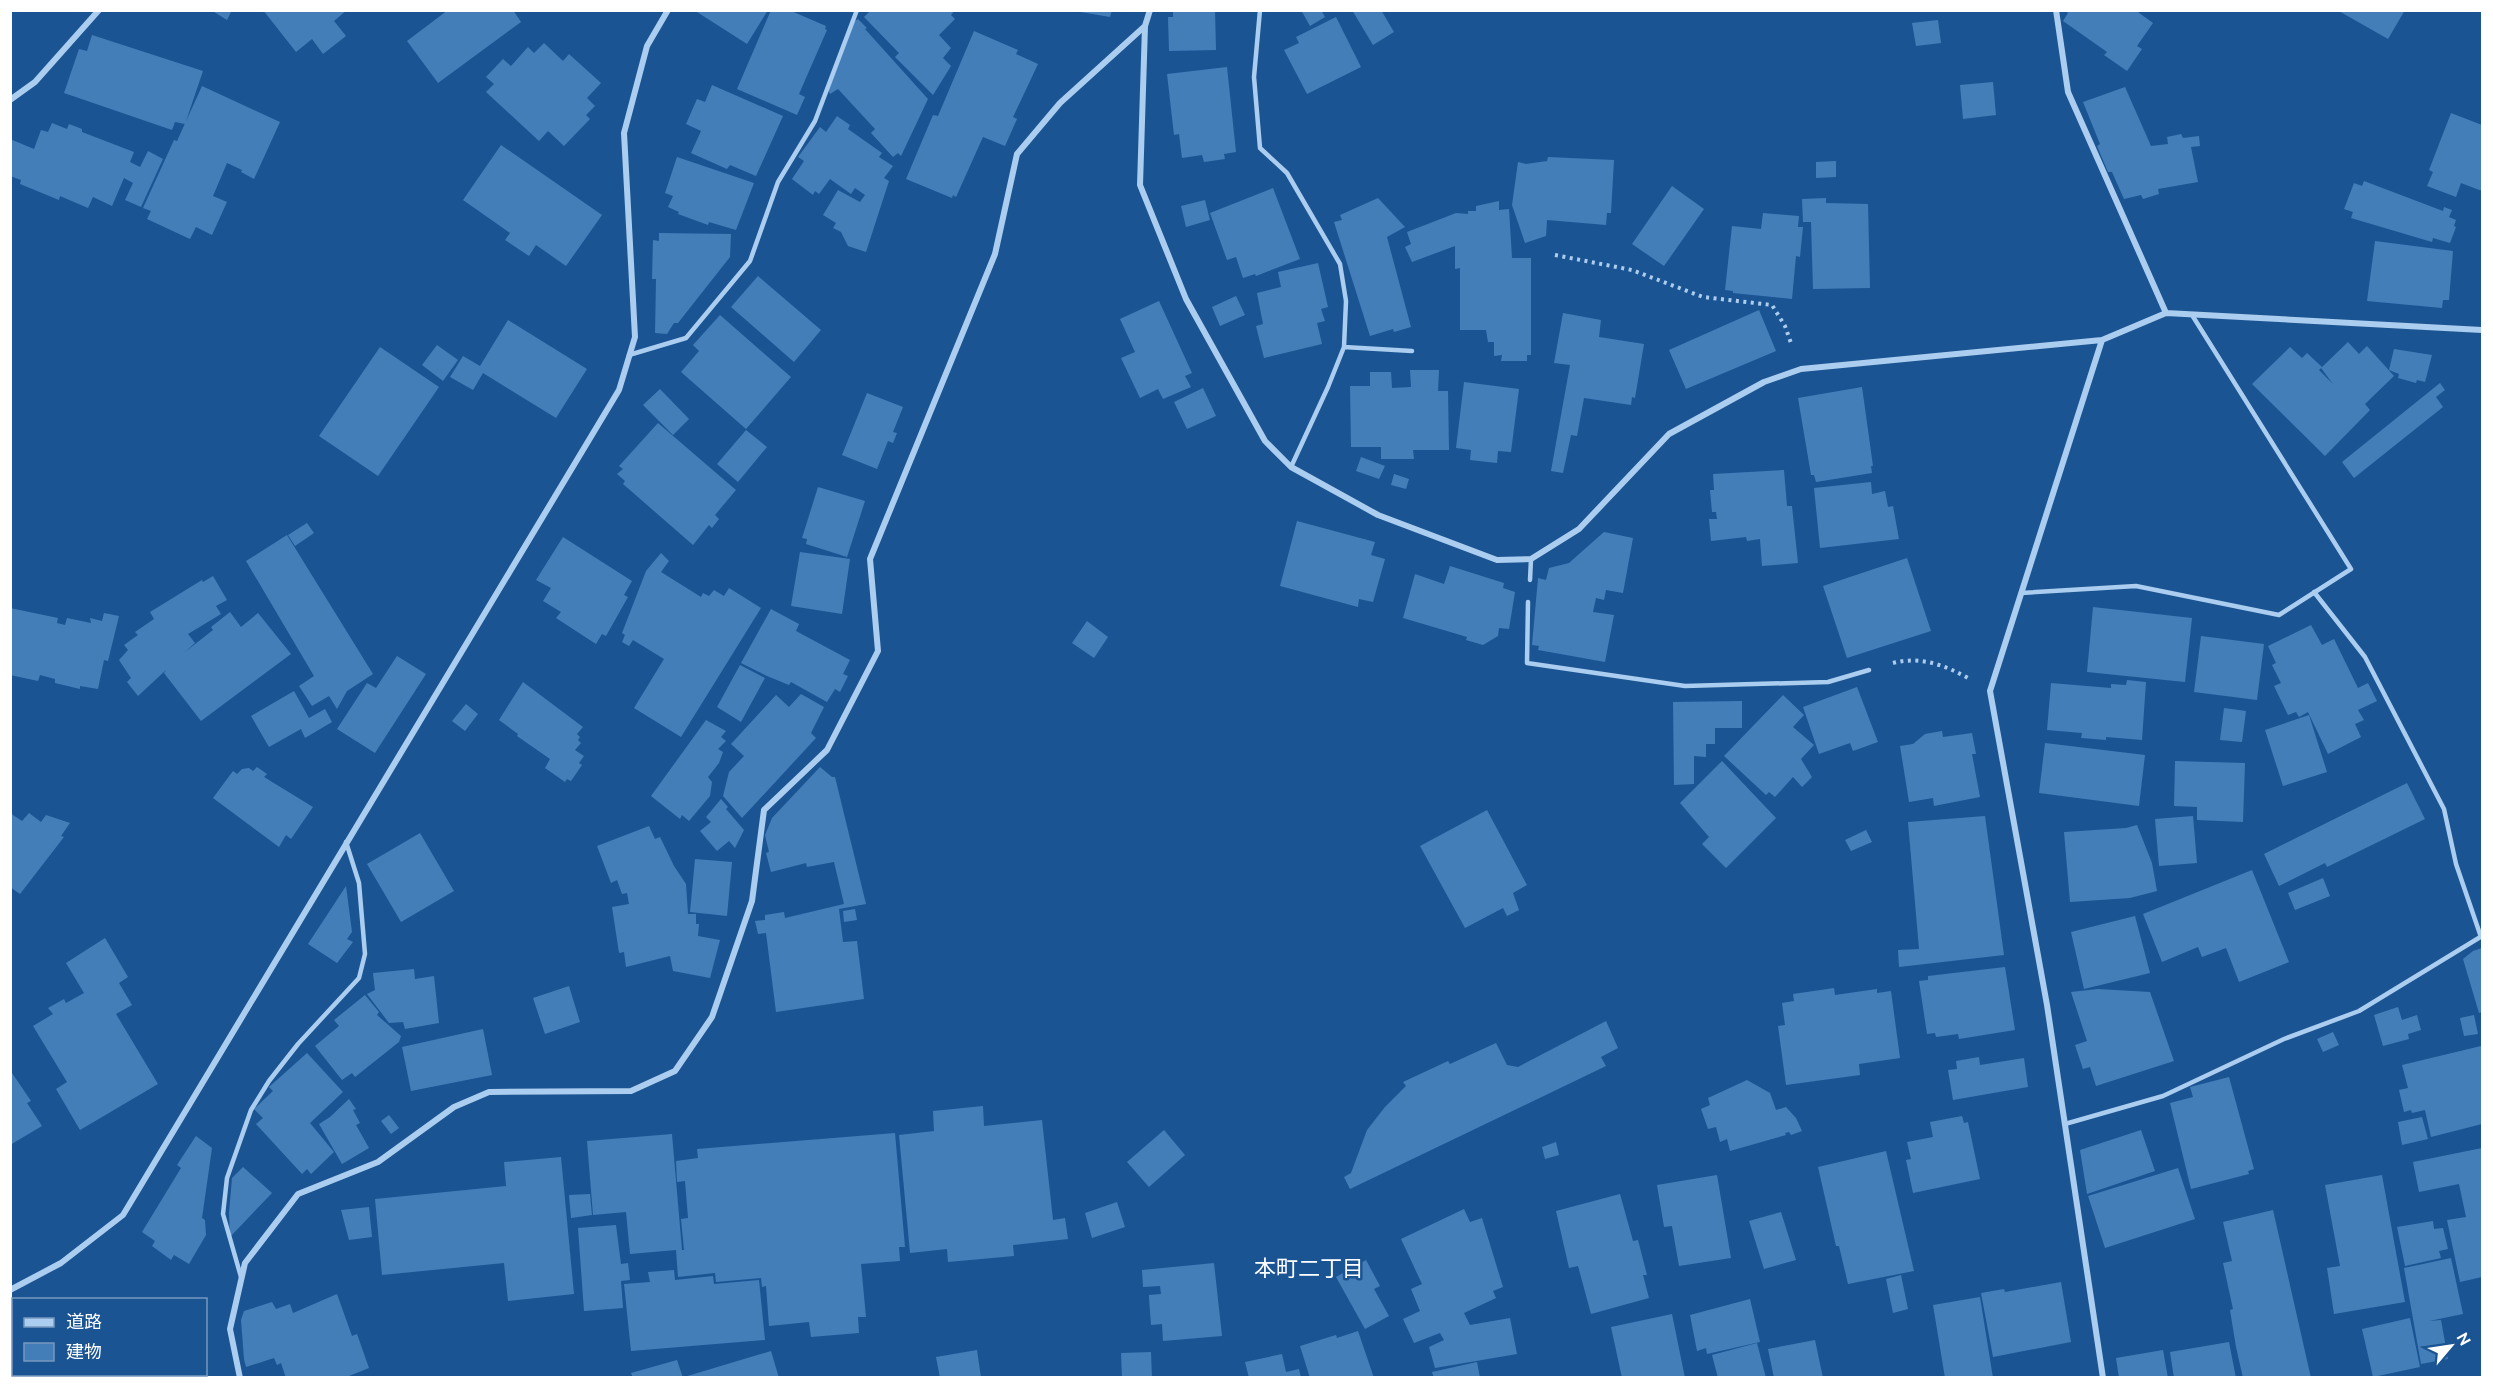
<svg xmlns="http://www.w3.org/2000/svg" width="2493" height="1388" font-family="Ubuntu,'Noto Sans JP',sans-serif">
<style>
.building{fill:#447eb9}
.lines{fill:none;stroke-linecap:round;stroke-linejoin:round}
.path{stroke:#abcdef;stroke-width:4;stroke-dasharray:3 4.5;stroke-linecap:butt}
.lane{stroke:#abcdef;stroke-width:4.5}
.street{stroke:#abcdef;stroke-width:6}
.labels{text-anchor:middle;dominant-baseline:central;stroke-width:5;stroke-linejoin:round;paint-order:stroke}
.neighbourhood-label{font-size:22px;fill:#fff;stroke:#1b5492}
</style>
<rect width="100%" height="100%" fill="#1b5492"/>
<!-- building -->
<path class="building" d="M211,10H232L227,20Z
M263,10H347L334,21L346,36L323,54L312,39L296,52Z
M448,10H513L521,22L438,83L407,41Z
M698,10H768L747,44L697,12Z
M771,10H789L826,26L825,29L827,30L799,94L805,97L797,115L737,89Z
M871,10H955L951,15L955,19L939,35L951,48L943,58L951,66L933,95L895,57L899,53L864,17Z
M1069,10H1112L1110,17Z
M1173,10H1215L1216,50L1169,51L1168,17H1173Z
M1301,10H1321L1325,17L1310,26Z
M1352,10H1381L1394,32L1373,45Z
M2064,10H2135L2153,23L2137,46L2142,49L2127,71L2104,55L2107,52L2063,21L2068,13Z
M2337,10H2405L2388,39Z
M1336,17L1361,67L1307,94L1284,50L1299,43L1296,37Z
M858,19L867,28L865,29L928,99L901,156L898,153L893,157L871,133L875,129L838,89L830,94L828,90L855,21Z
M1938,20L1941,43L1916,46L1912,23Z
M974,31L1018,50L1016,54L1038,64L1013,117L1017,119L1005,146L983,137L956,197L953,195L952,198L906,179L933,115L938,116Z
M92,35L203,71L185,124L175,122L172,130L64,93L79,49L87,51Z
M544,43L563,61L569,54L601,83L587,98L595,106L586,115L590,119L564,146L548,131L539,141L486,92L494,84L486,77L503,59L511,66L528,47L534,53Z
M1227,67L1236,152L1224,154L1225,159L1204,162L1202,155L1182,158L1179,134L1174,135L1167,74Z
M1993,82L1996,115L1963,119L1960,85Z
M712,85L783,116L756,176L730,165L727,169L691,153L701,131L686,124L697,99L705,102Z
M202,86L280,122L254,179L241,172L242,170L227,163L213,196L227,202L212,235L196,227L190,239L147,219L151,211L143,208L174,140L177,141Z
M2125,87L2151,146L2168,144L2167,137L2181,134L2183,138L2199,136L2200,146L2191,147L2198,182L2158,189L2159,194L2143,199L2141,195L2124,199L2112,172H2108L2097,146L2100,144L2083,102Z
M2451,113L2482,125V191L2461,183L2456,197L2427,186L2433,172L2429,170Z
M837,116L850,125L848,129L882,153L879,157L893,166L884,178L889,181L866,252L848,246L841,232L833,228L836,223L823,215L838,190L860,202L865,195L855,188L851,194L830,179L819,194L815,191L813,195L792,179L804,161L798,157L820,127L826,132Z
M52,123L67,129L69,124L82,129V132L134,152L130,162L140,167L148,151L163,159L141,207L125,200L133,183L124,178L112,206L93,197L88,208L60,196L59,200L20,184L21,180L10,176V139L34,149L41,130L48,132Z
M501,145L602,215L566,266L536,245L529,256L505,240L510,233L463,200Z
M677,157L754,183L736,230L709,222L708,225L678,214L679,212L668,207L673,196L665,193Z
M1548,157L1614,160L1611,213H1607L1606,225L1547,220L1546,236L1525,243L1512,205L1518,162L1526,164L1547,161Z
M1836,161V177L1816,178V162Z
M2364,181L2443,211L2444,207L2452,210L2449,217L2456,220L2454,226L2456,227L2450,243L2433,238L2432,242L2351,218L2353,212L2344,209L2354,183L2362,186Z
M1672,186L1704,209L1664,266L1632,244Z
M1273,188L1300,259L1256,276L1255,274L1243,278L1236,257L1227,260L1210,213Z
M1378,198L1405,227L1387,237L1411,327L1394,332L1393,329L1370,336L1334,222L1342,220L1340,215Z
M1826,198V203L1868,204L1870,288L1813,289L1811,222H1803L1802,199Z
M1205,200L1210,220L1186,227L1181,206Z
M1499,201V210L1509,209L1512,258H1531V355H1527V361H1501L1502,355L1494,356V342H1488L1486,330H1460V268L1455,269V246L1412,262L1405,247L1411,244L1407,232L1456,213L1468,214V211H1476V206Z
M1763,213L1799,216L1798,227H1803L1800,257L1796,256L1792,299L1733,293V291L1725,290L1732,226L1761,229Z
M659,233L731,234L730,257L678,323H674L667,334L655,333L656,279H652L653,240L659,241Z
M2375,241L2453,251L2449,300H2443L2442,308L2367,301Z
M1318,263L1328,307L1321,309L1325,321L1317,323L1322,344L1264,358L1256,326L1263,324L1257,293L1281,287L1278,272Z
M758,276L821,330L794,362L731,307Z
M1236,296L1245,315L1220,326L1212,307Z
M1159,301L1192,373L1185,376L1191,387L1163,399L1158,389L1140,398L1121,358L1135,352L1120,319Z
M1759,310L1776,351L1686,389L1669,350Z
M1563,313L1601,320L1599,337L1644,344L1635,398L1632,397L1631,405L1584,398L1577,436L1571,435L1563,473L1551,471L1570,365L1554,363Z
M720,315L791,377L746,429L681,372L699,351L693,345Z
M508,320L587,369L556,418L483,373L473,390L450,377L463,356L480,366Z
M2348,342L2359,354L2367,346L2394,376L2365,404L2370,410L2325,456L2252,384L2290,347L2302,358L2307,353L2322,367L2319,370L2333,384L2321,368Z
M437,345L458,360L443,381L422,365Z
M380,347L439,387L378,476L319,436Z
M2394,349L2432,355L2425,382L2417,380L2416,383L2398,378L2399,374L2389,370Z
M1410,370H1439L1438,391H1448L1449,450H1413L1414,459H1381V447H1351L1350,386H1370V372H1391L1392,388L1411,387Z
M1464,382L1519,389L1511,452L1498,451L1497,463L1470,460L1471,450L1456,448Z
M2440,383L2445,390L2436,397L2443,407L2354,478L2342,462Z
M1862,387L1873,466H1871L1872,473L1816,482L1814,475H1811L1798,398Z
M1203,388L1216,416L1187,429L1174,402Z
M660,389L689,419L673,435L643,405Z
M867,393L903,407L893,432L897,433L893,443L888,441L877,469L842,455Z
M658,423L736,490L715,515L719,519L712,528L709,525L693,545L623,484L625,481L617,474L623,469L619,466Z
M746,430L767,447L738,482L717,464Z
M1361,457L1385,466L1379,479L1356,471Z
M1784,470L1787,506H1792L1798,563L1762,566L1760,539L1747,541L1746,537L1711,541L1709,519H1717L1716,512H1712L1710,490H1714L1713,474Z
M1394,474L1409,479L1406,489L1391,485Z
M1871,482L1872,494L1885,491L1888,507L1893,506L1899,539L1820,548L1814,488Z
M818,487L865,501L847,557L806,544L807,539L802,538Z
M1297,521L1375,542L1371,555L1385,559L1373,602L1359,599L1358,607L1280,586Z
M307,523L314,533L295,546L288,535Z
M1604,532L1633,538L1623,593L1606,590L1604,600L1596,598L1593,612L1614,615L1605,662L1538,650L1539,646L1532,645L1538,578L1546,580L1549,568L1569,563Z
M287,535L373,674L347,691L337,709L329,696L312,706L299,686L314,676L246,561Z
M563,537L632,581L624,595L628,597L606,636L602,634L596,644L556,618L561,612L543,601L551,588L536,580Z
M800,552L850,559L842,614L791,606Z
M661,553L669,561L661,572L701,597L703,593L709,596L714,590L724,596L729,588L761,608L681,737L634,708L664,659L633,640L629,646L622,642L625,635L622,633L646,571Z
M1907,558L1931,631L1847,658L1823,586Z
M1450,566L1504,583L1503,588L1515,592L1509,629L1499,628L1498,636L1483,645L1466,640L1467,637L1403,618L1415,574L1444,584Z
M213,576L227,600L216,606L221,614L188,634L195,643L185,652L213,630L211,627L230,612L241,627L258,613L291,654L201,721L164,673L166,670L138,696L127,682L131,678L119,660L128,650L124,645L138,635L135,632L154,619L150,612L202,580L203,582Z
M2093,607L2192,618L2185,682L2087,672Z
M10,608L58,618L57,623L65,625L67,618L91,623L90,618L102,621L104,613L119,616L108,661L104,660L98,689L80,686V689L55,683V679L40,675L38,681L10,675Z
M771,609L799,624L796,631L850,660L843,674L848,676L840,692L835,689L827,702L791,682L789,685L767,676L741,663Z
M1087,621L1108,637L1094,658L1072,643Z
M2311,625L2322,645L2334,639L2358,688L2368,683L2377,701L2358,710L2364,720L2355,724L2361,737L2328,754L2308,712L2299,717L2296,712L2288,715L2274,686L2281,683L2272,665L2276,663L2268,646Z
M2201,636L2264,644L2257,700L2194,692Z
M397,656L426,674L375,753L337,729L367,683L376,688Z
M740,665L765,678L741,722L717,707Z
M2127,680L2146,682L2142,740L2106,737V740L2081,738L2082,733L2047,730L2051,683L2111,688V684L2126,685Z
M523,682L583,727L577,734L580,737L578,740L581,743L575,750L584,756L579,763L582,765L571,781L567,779L565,782L545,768L550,759L517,736L518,734L499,720Z
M1857,687L1878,742L1853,751L1850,743L1819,754L1803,707Z
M294,691L309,718L325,709L332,722L305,738L301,729L269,747L251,716Z
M801,694L824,707L811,733L816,738L742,818L723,796L729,772L744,756L731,744L776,695L789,707Z
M1783,695L1804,715L1793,727L1814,745L1801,759L1812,777L1802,787L1793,777L1775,797L1769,792L1766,795L1724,756Z
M1742,701V728H1715V744H1706V757L1694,756V784L1674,785L1673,702Z
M466,704L478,714L465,731L452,721Z
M2224,708L2246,711L2242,742L2220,740Z
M2309,715L2327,772L2283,786L2265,730Z
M706,720L726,731L721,737L726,741L718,749L723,752L719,763L708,777L712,782L710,796L689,821L682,815L680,819L651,796Z
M1942,731L1943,737L1972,733L1976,754H1972L1980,797L1934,806L1933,798L1909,802L1900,746L1913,744L1925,734Z
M2045,743L2145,755L2139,806L2039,793Z
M1722,761L1776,818L1726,868L1702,844L1709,837L1680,803Z
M2175,761L2245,763L2243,822L2197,820V807L2174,806Z
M257,767L267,774L264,777L313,807L291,839L286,835L279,847L213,798L233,771L237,774L242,769L249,768L253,771Z
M820,767L832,777H835L866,904L839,909L843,942L857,941L864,999L776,1012L766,933L758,934L755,921L765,920V915L784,912L785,918L844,904L834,862L807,867L806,863L771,872L766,853L769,852L765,835L772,818Z
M2407,783L2425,819L2327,867L2325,863L2279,886L2264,854Z
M721,799L728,807L726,809L744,830L735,848L729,841L717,851L700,831L711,822L706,817Z
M1487,810L1527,885L1513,893L1519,910L1507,916L1503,908L1465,928L1420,846Z
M10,813L22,821L29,813L41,822L46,815L70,823L61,836L64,837L20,894L10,887Z
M1985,816L2004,955L1899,967L1898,950L1919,949L1908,822Z
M2193,816L2197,863L2159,866L2155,819Z
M2137,825L2152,863L2157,891L2130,898L2070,902L2064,832L2126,828Z
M649,826L655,839L660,837L674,866L686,884L688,914H696V924H699L698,936L720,940L710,978L673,971L670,956L626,967L624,952L619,953L612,907L629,904L627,893L622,894L617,880L611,883L597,846Z
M1866,830L1872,842L1851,851L1845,840Z
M420,833L454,891L401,922L367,864Z
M695,859L732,862L727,916L690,912Z
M2252,870L2289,962L2239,982L2226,948L2202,957L2198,947L2162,962L2143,914Z
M2323,878L2330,896L2295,910L2288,893Z
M346,886L352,932L347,939L353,942L337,963L308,944Z
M855,909L857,920L844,922L843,911Z
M2135,916L2150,973L2084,989L2071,932Z
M105,938L128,977L119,983L132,1005L116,1014L158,1084L80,1130L56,1089L67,1082L33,1026L53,1014L48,1008L64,999L66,1003L84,993L66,963Z
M2482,948V1012L2479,1013L2463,959L2473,951Z
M2005,967L2015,1030L1959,1039L1958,1034L1936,1037L1935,1033L1927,1034L1919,981L1928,980V976Z
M414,969L415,979L434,976L439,1023L405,1029L403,1022L389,1023L367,994L375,990L373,973Z
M569,986L580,1022L545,1034L533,998Z
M1834,988L1835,995L1877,989V993L1891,991L1900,1058L1859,1064L1860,1075L1786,1085L1778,1026L1785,1025L1782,1003L1794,1001L1793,994Z
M2098,989L2150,992L2174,1061L2096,1086L2090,1067L2083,1069L2075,1045L2087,1041L2071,992Z
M365,995L379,1012L377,1015L401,1036L399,1042L355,1077L352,1073L342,1080L315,1046L339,1026L334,1020Z
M2398,1007L2402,1020L2417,1015L2421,1030L2408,1034L2409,1039L2383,1046L2374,1015Z
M2474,1015L2478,1034L2464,1036L2460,1018Z
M1606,1021L1618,1048L1601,1057L1606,1066L1350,1189L1344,1177L1351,1173L1367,1130L1385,1107L1406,1086L1403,1082L1448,1061L1450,1064L1496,1043L1507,1065L1518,1067Z
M483,1029L492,1075L411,1091L402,1047Z
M2333,1032L2339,1045L2323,1052L2317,1039Z
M2481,1046L2482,1124L2431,1137L2425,1110L2412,1113L2411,1110L2404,1112L2399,1090L2408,1088L2402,1065Z
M307,1053L343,1092L310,1123L334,1152L311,1174L307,1169L302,1174L256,1124L263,1118L254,1109L273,1091L269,1087Z
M1979,1057L1980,1065L2024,1058L2028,1087L1953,1100L1948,1070L1957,1069L1956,1061Z
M10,1070L31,1101L27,1103L42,1126L10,1145Z
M2229,1077L2254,1169L2248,1171L2249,1174L2191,1189L2170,1103L2193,1097L2190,1087Z
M1747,1080L1770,1093L1776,1110L1786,1107L1796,1118L1802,1131L1791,1135L1789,1132L1785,1133L1786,1135L1730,1151L1727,1139L1720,1142L1716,1127L1708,1129L1701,1109L1710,1105L1708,1098Z
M349,1099L356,1109L353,1110L360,1123L356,1125L369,1148L342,1164L319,1124L330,1117Z
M983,1106L984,1126L1042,1120L1053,1220L1065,1218L1068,1239L1013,1245L1014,1256L948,1262L947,1249L910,1253L899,1135L934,1131L933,1111Z
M389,1115L399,1128L391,1134L381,1121Z
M1962,1116L1964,1123L1968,1122L1980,1179L1913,1193L1906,1160L1911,1159L1907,1142L1933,1137L1930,1122Z
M2422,1117L2428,1139L2402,1145L2398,1122Z
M1164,1130L1185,1155L1149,1187L1127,1162Z
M2141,1130L2155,1171L2087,1194L2080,1150Z
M895,1133L905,1247H899L900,1261L861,1264L866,1317H858L859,1333L811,1337L809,1322L769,1326L766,1286L762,1287L761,1278L716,1282L715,1273L678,1277L676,1250L630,1254L626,1212L593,1215L587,1141L672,1134L682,1250H684L681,1219L688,1218L685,1181L677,1182L676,1161L698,1158L697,1149Z
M196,1136L212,1148L202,1218L205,1220L206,1235L189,1264L174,1255L171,1260L152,1246L155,1241L142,1232L181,1168L177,1165Z
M1556,1142L1559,1155L1545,1159L1542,1147Z
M2482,1148V1277L2460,1282L2447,1220L2466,1217L2459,1184L2419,1192L2413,1162Z
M1886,1151L1914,1271L1848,1284L1839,1246H1836L1818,1167Z
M561,1157L574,1294L508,1301L504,1263L382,1275L375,1199L506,1186L504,1162Z
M243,1167L272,1193L230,1237L229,1213L232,1178Z
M2178,1168L2195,1219L2105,1248L2088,1196Z
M1717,1175L1731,1258L1679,1266L1672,1226L1664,1227L1657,1185Z
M2382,1175L2405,1302L2334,1314L2327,1268L2340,1266L2325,1185Z
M590,1194L592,1215L571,1218L569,1195Z
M1620,1194L1633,1241L1638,1240L1647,1275H1643L1649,1298L1591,1314L1578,1266L1569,1268L1556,1211Z
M1117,1202L1125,1227L1092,1238L1085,1213Z
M369,1207L372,1237L349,1240L341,1210Z
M1464,1209L1470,1222L1482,1218L1503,1287L1493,1291L1496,1298L1464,1313L1470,1325L1510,1318L1517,1354L1435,1368L1429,1347L1444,1340L1440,1333L1414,1343L1403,1319L1420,1311L1411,1289L1422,1284L1401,1239Z
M2273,1210L2311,1378H2243L2236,1347L2230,1310L2233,1309L2223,1263L2232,1261L2223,1222Z
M1781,1212L1796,1260L1764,1269L1749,1221Z
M2433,1221L2434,1229L2443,1228L2448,1249L2439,1251L2441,1258L2405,1266L2397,1227Z
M616,1225L621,1264L628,1263L630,1280L621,1281L623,1308L584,1311L578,1228Z
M2451,1258L2463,1314L2429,1321L2441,1320L2448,1359L2421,1364L2404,1268Z
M1366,1260L1380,1286L1374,1289L1389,1316L1365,1329L1336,1277Z
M1214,1263L1222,1336L1163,1341L1162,1324L1151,1325L1149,1298V1295L1161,1294L1160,1286L1143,1287L1142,1270Z
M674,1270L675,1280L713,1276L714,1284L759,1280L765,1340L631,1351L624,1284L650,1282L648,1272Z
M1901,1275L1908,1309L1893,1313L1886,1279Z
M2061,1282L2071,1342L1993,1357L1981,1293L2004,1289L2005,1292Z
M337,1294L352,1336L357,1334L369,1368L344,1378H286L281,1363L277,1365L274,1358L246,1367L244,1359L241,1320L244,1311L272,1302L276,1309L290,1304L293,1313Z
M1980,1297L1993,1378H1945L1933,1305Z
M1750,1299L1760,1342L1707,1354L1706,1348L1697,1351L1690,1315Z
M10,1305L14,1309V1374H84L79,1378H10Z
M1672,1314L1685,1378H1622L1611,1327Z
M2410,1318L2420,1367L2373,1377L2362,1329Z
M1358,1331L1374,1378H1310L1300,1346L1336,1335L1337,1338Z
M1815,1340L1823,1378H1774L1768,1349Z
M2229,1342L2236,1378H2174L2170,1352Z
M1757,1343L1766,1378H1718L1712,1355Z
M977,1350L981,1378H940L936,1357Z
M2163,1350L2168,1378H2119L2116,1358Z
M771,1351L779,1378H684V1377Z
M1151,1352L1152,1378H1122L1121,1353Z
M1282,1354L1286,1372L1299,1369L1301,1378H1249L1245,1362Z
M677,1360L683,1378H633L631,1373Z
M1477,1362L1480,1378H1434L1432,1372Z"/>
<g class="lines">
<!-- path -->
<path class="path" d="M1555,255L1632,270L1703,297L1772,305L1785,326L1792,346
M1893,663C1921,656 1944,665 1968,678"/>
<!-- lane -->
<path class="lane" d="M1260,10L1254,77L1260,148L1287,173L1340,264L1346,301L1344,347L1328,387L1291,467
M1344,347L1412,351
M629,355L686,338L750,261L778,182L815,121L857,10
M1530,580L1531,559
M2314,592L2365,657L2444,809L2456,864L2481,937
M2021,593L2136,586L2279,615L2351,569L2192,315
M1528,602L1527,663L1685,686L1828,682L1869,670
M2065,1124L2163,1096L2284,1039L2359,1011L2482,936
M241,1277L223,1214L227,1178L251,1110L269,1081L298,1044L359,978L365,954L359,883L346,842"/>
<!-- street -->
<path class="street" d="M1150,10L1145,26L1140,185L1186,299L1265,441L1291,467L1378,515L1497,560L1531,559L1579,529L1669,434L1764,382L1801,369L2102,340L2166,313L2482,330
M2056,10L2068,92L2166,313
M10,100L35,82L99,10
M2102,340L1990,691L2047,1005L2103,1378
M10,1290L61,1263L123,1215L619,390L635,337L624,133L647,46L668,10
M240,1378L230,1329L245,1263L298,1194L378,1162L454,1107L489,1092L631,1091L675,1071L712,1017L752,901L764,810L827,750L878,651L870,559L995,254L1017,154L1060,103L1145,26"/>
</g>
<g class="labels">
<!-- neighbourhood labels -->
<g class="neighbourhood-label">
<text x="1309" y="1267">本町二丁目</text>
</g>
</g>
<!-- border -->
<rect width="2493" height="1388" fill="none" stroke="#ffffff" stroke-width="24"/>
<!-- legend -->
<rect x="12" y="1298" width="195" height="78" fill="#1b5492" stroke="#7698be" stroke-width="1.5"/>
<rect x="24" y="1318" width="30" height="9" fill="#abcdef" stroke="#7698be" stroke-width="1.5"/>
<text x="66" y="1328" font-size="18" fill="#ffffff">道路</text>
<rect x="24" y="1343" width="30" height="18" fill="#447eb9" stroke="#7698be" stroke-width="1.5"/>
<text x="66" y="1358" font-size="18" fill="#ffffff">建物</text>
<!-- north arrow -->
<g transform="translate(2451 1346) rotate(61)" stroke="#1b5492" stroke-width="4.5" paint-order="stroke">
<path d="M0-4.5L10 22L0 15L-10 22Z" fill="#ffffff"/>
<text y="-9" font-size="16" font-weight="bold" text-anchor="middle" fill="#ffffff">N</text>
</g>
</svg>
